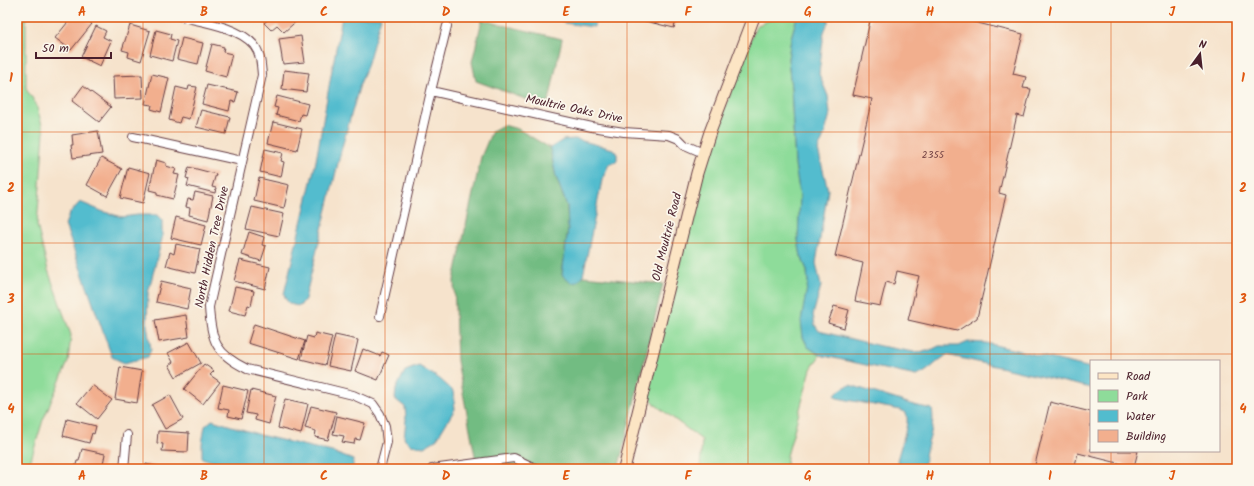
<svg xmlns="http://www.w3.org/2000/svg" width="1254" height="486" font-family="Kalam,sans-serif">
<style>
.green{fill:#8edc9a;stroke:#6c7e62}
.forest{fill:#72bc82;stroke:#5e6e56}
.water{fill:#52bcce;stroke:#4e6e7c}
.building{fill:#f2af8e}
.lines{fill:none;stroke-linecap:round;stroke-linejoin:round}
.minor-casing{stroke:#643c43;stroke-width:10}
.secondary-casing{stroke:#643c43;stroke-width:13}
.minor{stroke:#fff;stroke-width:8}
.secondary{stroke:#fce5c4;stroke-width:11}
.grid{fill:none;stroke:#e0560e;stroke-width:1;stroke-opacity:0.55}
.labels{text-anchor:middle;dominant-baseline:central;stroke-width:3.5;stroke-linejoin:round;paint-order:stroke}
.number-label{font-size:10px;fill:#744344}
.street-label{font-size:12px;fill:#4a1f2b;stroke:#fbf7ec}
.neatline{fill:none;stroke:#e0560e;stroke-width:1.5}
.grid-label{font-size:13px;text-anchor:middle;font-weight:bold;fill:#e0560e}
</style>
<rect width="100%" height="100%" fill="#fbf7ec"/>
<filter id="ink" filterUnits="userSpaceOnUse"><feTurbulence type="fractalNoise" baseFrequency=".025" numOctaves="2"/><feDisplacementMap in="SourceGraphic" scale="8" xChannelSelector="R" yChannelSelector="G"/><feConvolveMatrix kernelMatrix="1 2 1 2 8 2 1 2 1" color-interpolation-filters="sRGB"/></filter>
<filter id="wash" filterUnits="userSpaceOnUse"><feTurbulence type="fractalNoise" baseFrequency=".012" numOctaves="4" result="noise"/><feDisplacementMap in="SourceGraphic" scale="16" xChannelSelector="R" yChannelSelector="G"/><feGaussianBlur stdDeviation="0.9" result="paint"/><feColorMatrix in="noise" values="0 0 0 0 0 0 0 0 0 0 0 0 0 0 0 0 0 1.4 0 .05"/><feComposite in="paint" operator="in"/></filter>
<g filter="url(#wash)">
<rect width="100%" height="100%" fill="#f6e3cc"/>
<!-- green -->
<path class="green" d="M17,17H26V88L36,104L44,132L37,225L48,270L71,335L68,362L43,420L28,469H17Z
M777,17H797L791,38L788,59L791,88L795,164L800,196L798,240L801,256L807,270L808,282L803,337L808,347L820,355L811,369L787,456L786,469H700L702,440L657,406L647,394L702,174L715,134L756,26Z"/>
<!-- forest -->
<path class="forest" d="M482,20L562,39L549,101L539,104L476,81L472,62Z
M503,125L518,129L550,148L556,177L567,206L568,229L562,275L577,282L583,276L663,284L618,469H472L476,461L457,361L454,280L481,157L492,131Z"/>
<!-- water -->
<path class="water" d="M342,17H381L367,66L360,84L342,147L305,299L300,306C290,305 287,304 284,294L316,161L331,75Z
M557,17H596L594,27L564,23Z
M797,17H827L829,20L824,32L819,74L828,96L830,114L824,136L818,150L828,190L816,263L821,286L813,315L815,325L819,331L880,346L914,352L929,351L939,346H959L968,342L986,343L1091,368V388L947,355C936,361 929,372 916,376L820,355L808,347L803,337L801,321L808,282L807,270L801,256L798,240L800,196L795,164L791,88L788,59L791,38Z
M575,139L613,149L617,154V161L609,164L602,180L583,276L577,282L571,283L562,275L568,229L567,206L556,177L550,148L563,140Z
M80,202L104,212L122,217L138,215H157L162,220V239L148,293L147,326L151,349L148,357L124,363L112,357L65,225L69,214Z
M419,366L440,379L453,391L455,409L436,440L424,447L411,445L404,438L406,420L405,407L395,399L396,389L405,371Z
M850,385L914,405L932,409C935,424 930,436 926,451C924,460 927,460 921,469H903L897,461C899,451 909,424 907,417C907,413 903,412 901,410L837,398L835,396C838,390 844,387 850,385Z
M212,420L264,436L332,452L353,460V469H235L202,458V444L205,426Z"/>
<g id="blocks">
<!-- building -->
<path class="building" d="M72,17H83L92,24L71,50L55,38Z
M271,17H301L284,32L277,25L271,30L264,23Z
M642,17H677L674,28L641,20Z
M871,17H953L1023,34L1013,74L1026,77L1023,88L1031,89L1024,117L1017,115L999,193L1006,195L977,318L957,331L908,320L919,276L897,271L894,284L886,282L880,306L855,301L863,263L835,256L872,99L853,95Z
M130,25L150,31L141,61L128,57L129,52L122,50Z
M96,26L106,31L103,37L111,41L100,66L81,57Z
M156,30L171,34L170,39L177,41L172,61L150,55Z
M301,36L305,62L283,64L279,39Z
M182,38L203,43L198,64L177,59Z
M212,44L224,47L223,52L232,54L226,77L205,71Z
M284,70L309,73L306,92L282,89Z
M152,74L169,78L161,112L151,109L152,105L145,104Z
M142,75L143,98L114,99L113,76Z
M207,85L238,92L235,102L231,101L229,111L202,104Z
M83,86L111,107L99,122L72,101Z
M189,86L197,87L189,119L181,117L179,123L169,120L176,87L188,90Z
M277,96L308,104L305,115L301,114L299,121L276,115L278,108L274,107Z
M201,110L230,117L226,134L196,127Z
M273,122L302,129L297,150L268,143Z
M98,131L102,154L73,158L71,145H73L72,135Z
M265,149L283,153L281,161L284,162L281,177L260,172Z
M101,158L122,169L107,196L87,185Z
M156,160L166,163V166L176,169L174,174L179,175L173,199L157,195V192L149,190Z
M128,167L150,173L143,203L120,198Z
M189,167L216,174L212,187L216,188L215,193L187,186L189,179L186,178Z
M259,178L289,185L284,208L254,201Z
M195,192L213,196L208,220L189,215L190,208L186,207L188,199L193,200Z
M252,207L284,214L279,236L246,229Z
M176,217L206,225L201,245L171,238Z
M249,232L264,237L262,245L266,246L261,261L242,255Z
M176,244L200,249L195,273L166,266L170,252L174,254Z
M240,260L270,267L265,289L234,281Z
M161,281L191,288L187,309L156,302Z
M235,287L254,291L251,306L248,305L245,315L229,311Z
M834,306L849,310L844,328L828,323Z
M186,315L189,337L159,342L155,320Z
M254,324L305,341L299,359L248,343Z
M315,333L332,337L325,365L301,359L307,336L314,338Z
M335,335L358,340L351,371L328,366Z
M189,342L201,363L176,377L169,365L173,362L168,353Z
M363,349L380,356L382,352L389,355L378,380L355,371Z
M204,364L214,371L210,375L220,382L203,404L184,389Z
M120,367L142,371L137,403L115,399Z
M92,385L112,400L97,419L77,403Z
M223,385L248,391L241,419L228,416L229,410L218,408Z
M251,390L276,396L269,424L255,420L256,415L246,413Z
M170,395L183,419L165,429L152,405Z
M285,399L308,404L301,434L278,428Z
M1050,402L1091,412V451H1138L1134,467L1078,453L1074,469H1034Z
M311,406L336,412L328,440L315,437L316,431L305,428Z
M337,416L365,423L360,440L355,439L354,444L342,442L344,436L333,434Z
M67,419L96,426L94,434L92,433L89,443L63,436Z
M158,431L189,433L188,452L162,451L163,444L157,443Z
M82,449L105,454L102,469H75L77,461H79Z
M146,464L163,468V469H145Z"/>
</g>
</g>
<g filter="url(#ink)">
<use href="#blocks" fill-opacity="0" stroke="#643c43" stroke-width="1"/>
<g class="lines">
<!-- minor casing -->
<g class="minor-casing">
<path id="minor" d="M182,17C203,22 239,27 254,45C261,54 261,65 262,75L209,307C211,341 216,354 247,369L353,395L373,404L380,414L385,426L387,442L380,469
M431,91L447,26
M133,137L242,161
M380,316L431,91L592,127L624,132L669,135L679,139L685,145L703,153
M124,469L127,435
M432,469L514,458L537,469"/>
</g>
<!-- secondary casing -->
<g class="secondary-casing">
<path id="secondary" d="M624,469L697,173L710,132L754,17"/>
</g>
<!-- minor -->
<use href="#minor" class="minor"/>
<!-- secondary -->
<use href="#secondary" class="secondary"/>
</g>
</g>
<!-- grid -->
<path class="grid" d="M143,17V469M264,17V469M385,17V469M506,17V469M627,17V469M748,17V469M869,17V469M990,17V469M1111,17V361M17,132H1237M17,243H1237M17,354H1237M1111,451V469"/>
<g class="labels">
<!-- number labels -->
<g class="number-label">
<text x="933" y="155">2355</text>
</g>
<!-- street labels -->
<g class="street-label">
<text transform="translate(574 109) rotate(12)">Moultrie Oaks Drive</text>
<text transform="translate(667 237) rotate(-76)">Old Moultrie Road</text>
<text transform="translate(212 247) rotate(-78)">North Hidden Tree Drive</text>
</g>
</g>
<!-- margin -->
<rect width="1254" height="486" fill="none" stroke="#fbf7ec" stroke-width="44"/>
<!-- legend -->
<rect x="1090" y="360" width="130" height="92" fill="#fbf7ec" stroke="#b4a19f"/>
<rect x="1098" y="373" width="20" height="6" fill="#fce5c4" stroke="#b4a19f"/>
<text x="1126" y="380" font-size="12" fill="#4a1f2b">Road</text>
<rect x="1098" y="390" width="20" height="12" fill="#8edc9a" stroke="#b4a19f"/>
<text x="1126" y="400" font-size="12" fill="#4a1f2b">Park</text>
<rect x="1098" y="410" width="20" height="12" fill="#52bcce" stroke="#b4a19f"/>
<text x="1126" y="420" font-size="12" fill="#4a1f2b">Water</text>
<rect x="1098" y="430" width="20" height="12" fill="#f2af8e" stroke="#b4a19f"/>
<text x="1126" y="440" font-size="12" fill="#4a1f2b">Building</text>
<!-- north arrow -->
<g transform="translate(1200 54) rotate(15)" stroke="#fbf7ec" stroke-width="3" paint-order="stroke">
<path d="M0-3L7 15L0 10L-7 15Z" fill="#4a1f2b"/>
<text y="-6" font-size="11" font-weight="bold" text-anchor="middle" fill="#4a1f2b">N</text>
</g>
<!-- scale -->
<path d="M36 52v6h75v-6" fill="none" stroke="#4a1f2b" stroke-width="2"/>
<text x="42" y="52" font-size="12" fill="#4a1f2b" stroke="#fbf7ec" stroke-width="3" paint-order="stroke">50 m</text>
<rect x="22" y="22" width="1210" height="442" class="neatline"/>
<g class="grid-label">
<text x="82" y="16">A</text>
<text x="204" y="16">B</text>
<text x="324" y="16">C</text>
<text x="446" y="16">D</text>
<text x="566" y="16">E</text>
<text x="688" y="16">F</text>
<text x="808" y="16">G</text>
<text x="930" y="16">H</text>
<text x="1050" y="16">I</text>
<text x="1172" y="16">J</text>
<text x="11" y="82">1</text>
<text x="1243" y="82">1</text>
<text x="11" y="192">2</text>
<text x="1243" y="192">2</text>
<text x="11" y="303">3</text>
<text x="1243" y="303">3</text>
<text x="11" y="413">4</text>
<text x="1243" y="413">4</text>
<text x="82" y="480">A</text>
<text x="204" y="480">B</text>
<text x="324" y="480">C</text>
<text x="446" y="480">D</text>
<text x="566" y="480">E</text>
<text x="688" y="480">F</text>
<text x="808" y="480">G</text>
<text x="930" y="480">H</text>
<text x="1050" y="480">I</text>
<text x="1172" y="480">J</text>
</g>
</svg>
